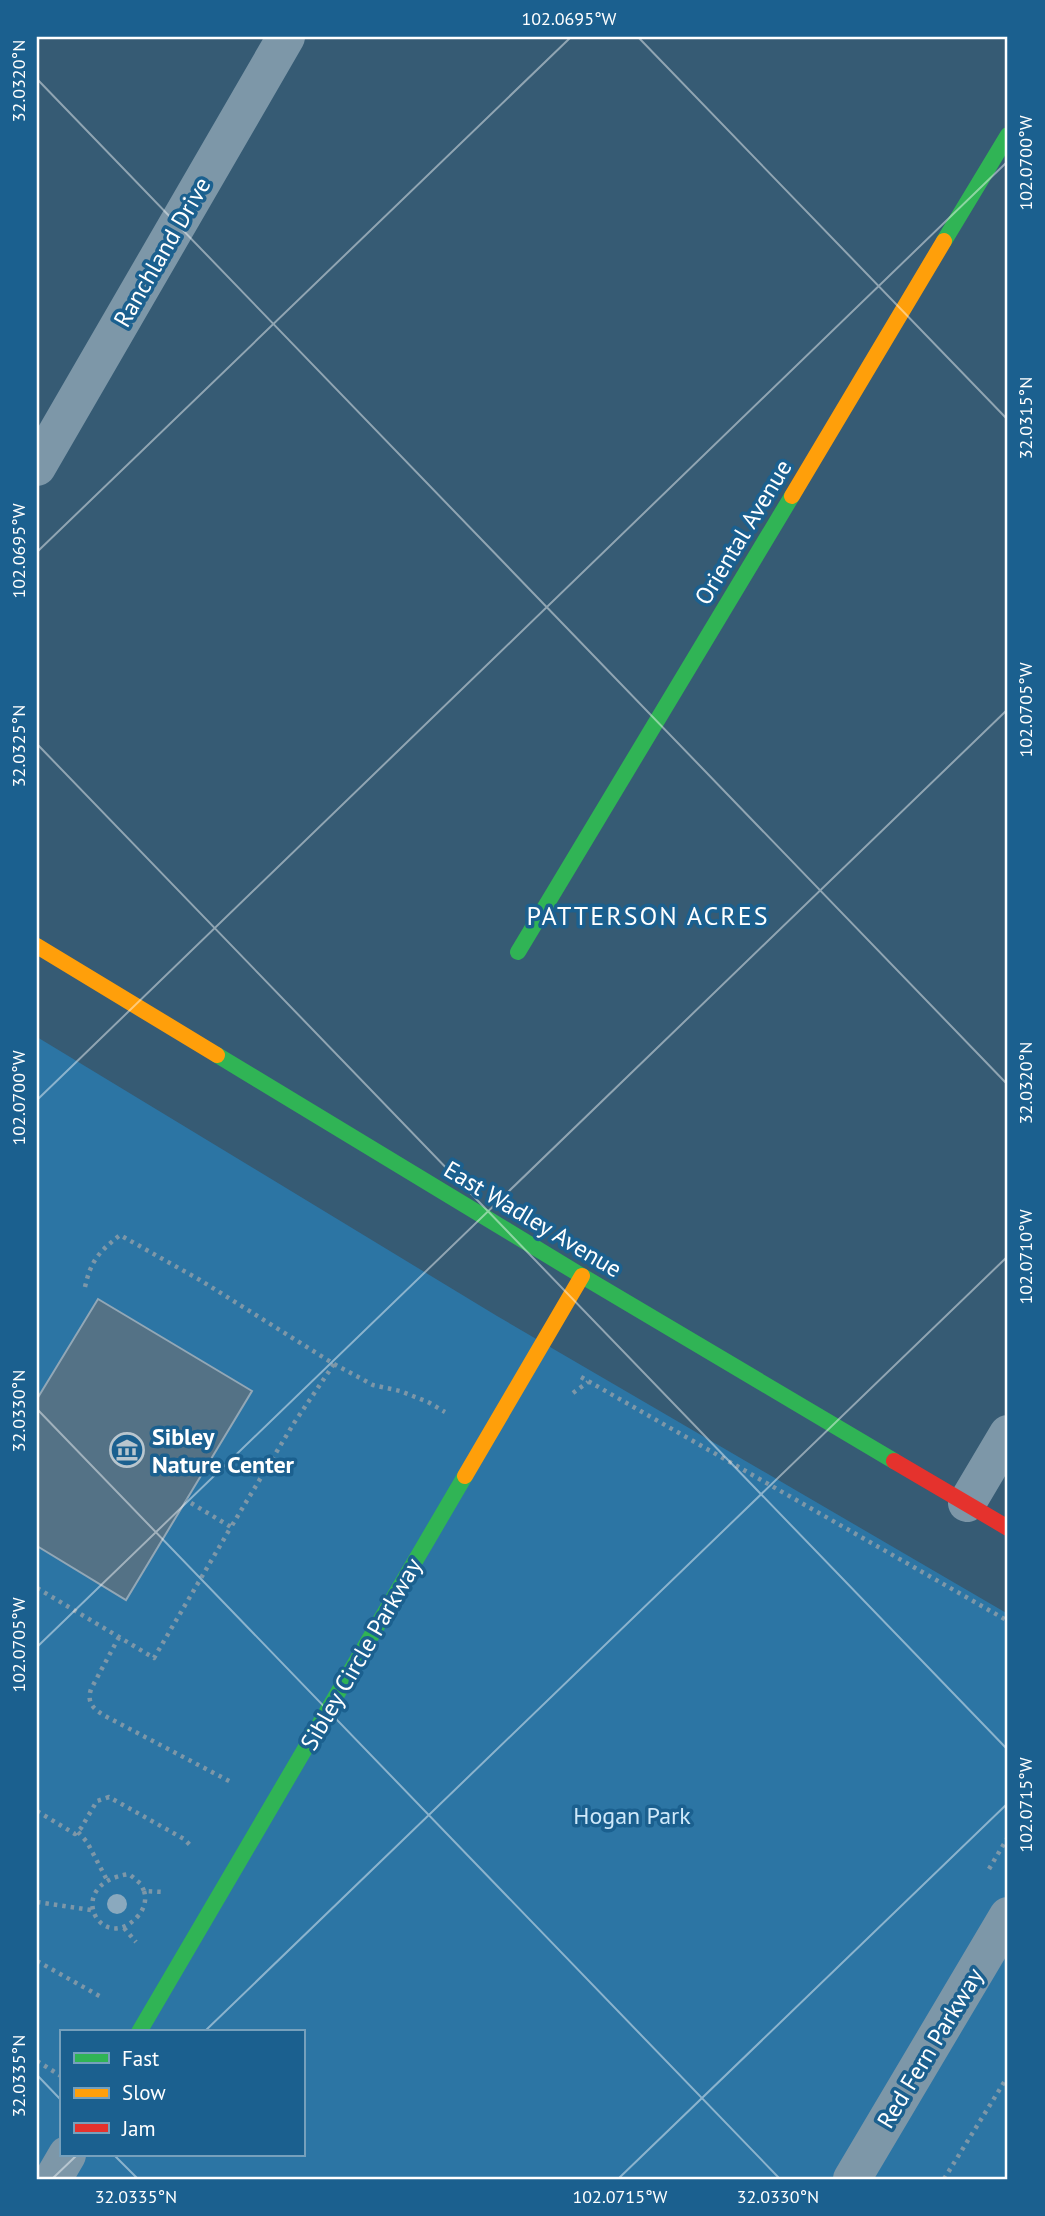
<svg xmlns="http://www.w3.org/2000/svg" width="1045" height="2216" font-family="'PT Sans',sans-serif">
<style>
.green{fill:#2c75a4;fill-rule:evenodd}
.building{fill:#547286;stroke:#92a7b6;stroke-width:2}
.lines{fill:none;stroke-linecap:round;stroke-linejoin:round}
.path{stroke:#7d97a8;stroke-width:4.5;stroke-dasharray:3.5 5;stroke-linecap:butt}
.street{stroke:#7d97a8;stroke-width:38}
.fast{stroke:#30b455;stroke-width:16}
.slow{stroke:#ff9f0a;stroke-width:16}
.jam{stroke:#e5322d;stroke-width:16}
.tree{fill:#8aa9be}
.ticks{fill:none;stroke:#fff;stroke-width:2;stroke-opacity:0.45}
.labels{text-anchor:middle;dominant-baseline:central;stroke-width:7;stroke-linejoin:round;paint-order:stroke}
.street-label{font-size:24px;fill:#fff;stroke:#1b608f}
.poi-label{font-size:24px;font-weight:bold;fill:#fff;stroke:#1b608f;text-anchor:start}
.park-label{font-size:24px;fill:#cfe9fa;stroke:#1b608f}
.neighbourhood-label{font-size:26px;letter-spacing:2px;fill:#fff;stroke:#1b608f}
.neatline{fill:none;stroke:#fff;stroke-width:2.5}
.ticks-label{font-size:18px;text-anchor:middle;fill:#fff}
</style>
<rect width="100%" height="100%" fill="#365b74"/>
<!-- green -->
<path class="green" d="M37,1037L497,1316L1008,1614V2179H37ZM61,2032H303V2155H61Z"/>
<!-- building -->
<path class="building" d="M98,1299L252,1391L126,1600L37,1546V1399Z"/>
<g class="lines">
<!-- path -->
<path class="path" d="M85,1287C91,1260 99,1252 120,1235L200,1280L334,1364L294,1423L231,1527
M334,1364L373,1385L400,1391L428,1402L445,1412
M581,1377L1008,1621
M573,1393L588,1382
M37,1588L154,1658L231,1527L186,1500
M119,1637L91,1689C86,1704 95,1710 107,1717L231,1782
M37,1811L75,1834L81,1828L97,1801L109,1797L184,1839L192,1847
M78,1832L87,1842L107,1880
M989,1869L1008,1837
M144,1891C147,1900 144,1909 138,1916C102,1957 61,1884 129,1874L141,1884L144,1891L164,1892
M37,1902L91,1910
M124,1928L136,1942
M37,1961L103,1998
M37,2061L61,2076
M944,2179L1008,2076"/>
<!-- street -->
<path class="street" d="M37,467L286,37
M967,1503L1008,1434
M53,2179L67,2155
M852,2179L1008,1916"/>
<!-- fast -->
<path class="fast" d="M944,241L1008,135
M518,952L792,496
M217,1055L582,1276L894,1461
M139,2032L465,1476"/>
<!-- slow -->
<path class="slow" d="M792,496L944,241
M37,946L217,1055
M465,1476L582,1276"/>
<!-- jam -->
<path class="jam" d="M894,1461L1008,1528"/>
</g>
<!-- trees -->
<circle class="tree" cx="117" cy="1904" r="10"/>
<!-- ticks -->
<path class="ticks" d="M638,37L1008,420M37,79L1008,1085M37,552L571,37M37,744L1008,1750M37,1100L1008,161M37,1409L780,2179M37,1647L1008,709M204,2032L1008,1256M37,2075L61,2100M114,2155L138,2179M52,2179L77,2155M618,2179L1008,1803"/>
<!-- icons -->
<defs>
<g id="museum-ring" transform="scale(1.75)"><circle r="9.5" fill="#1b608f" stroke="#b9c6ce" stroke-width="1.5"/><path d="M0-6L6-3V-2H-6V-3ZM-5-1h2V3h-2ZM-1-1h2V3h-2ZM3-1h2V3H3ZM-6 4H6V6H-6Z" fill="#b9c6ce"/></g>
</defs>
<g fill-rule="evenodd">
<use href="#museum-ring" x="127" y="1450"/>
</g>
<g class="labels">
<!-- street labels -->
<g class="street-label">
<text transform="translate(162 252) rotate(-60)">Ranchland Drive</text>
<text transform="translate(743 532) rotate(-59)">Oriental Avenue</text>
<text transform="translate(533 1219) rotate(31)">East Wadley Avenue</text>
<text transform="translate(361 1654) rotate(-60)">Sibley Circle Parkway</text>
<text transform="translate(930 2048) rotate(-59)">Red Fern Parkway</text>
</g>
<!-- poi labels -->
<g class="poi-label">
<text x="152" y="1436">Sibley<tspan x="152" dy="28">Nature Center</tspan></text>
</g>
<!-- park labels -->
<g class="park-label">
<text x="632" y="1815">Hogan Park</text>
</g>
<!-- neighbourhood labels -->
<g class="neighbourhood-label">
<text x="648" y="915">PATTERSON ACRES</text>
</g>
</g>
<!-- border -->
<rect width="1045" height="2216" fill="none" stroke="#1b608f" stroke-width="77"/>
<!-- legend -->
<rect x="60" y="2030" width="245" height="126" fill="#1b608f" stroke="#76a0bc" stroke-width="2"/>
<rect x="74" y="2053" width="35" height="10" fill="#30b455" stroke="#76a0bc" stroke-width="2"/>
<text x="122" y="2066" font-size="21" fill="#ffffff">Fast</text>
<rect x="74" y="2088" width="35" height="10" fill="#ff9f0a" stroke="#76a0bc" stroke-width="2"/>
<text x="122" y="2100" font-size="21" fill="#ffffff">Slow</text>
<rect x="74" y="2123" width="35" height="10" fill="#e5322d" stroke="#76a0bc" stroke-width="2"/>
<text x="122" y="2136" font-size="21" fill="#ffffff">Jam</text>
<rect x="38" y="38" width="968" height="2140" class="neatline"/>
<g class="ticks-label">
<text x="569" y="25">102.0695°W</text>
<text transform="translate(19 81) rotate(-90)" y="6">32.0320°N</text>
<text transform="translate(1026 163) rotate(-90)" y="6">102.0700°W</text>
<text transform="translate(1026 418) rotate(-90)" y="6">32.0315°N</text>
<text transform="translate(19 551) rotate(-90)" y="6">102.0695°W</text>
<text transform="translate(1026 710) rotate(-90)" y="6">102.0705°W</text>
<text transform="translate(19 746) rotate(-90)" y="6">32.0325°N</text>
<text transform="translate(1026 1083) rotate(-90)" y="6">32.0320°N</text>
<text transform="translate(19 1098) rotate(-90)" y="6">102.0700°W</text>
<text transform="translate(1026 1257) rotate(-90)" y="6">102.0710°W</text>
<text transform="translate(19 1411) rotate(-90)" y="6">32.0330°N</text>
<text transform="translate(19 1645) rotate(-90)" y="6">102.0705°W</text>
<text transform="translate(1026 1805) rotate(-90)" y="6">102.0715°W</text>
<text transform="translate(19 2076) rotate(-90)" y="6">32.0335°N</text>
<text x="136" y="2203">32.0335°N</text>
<text x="620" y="2203">102.0715°W</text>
<text x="778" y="2203">32.0330°N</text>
</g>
</svg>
